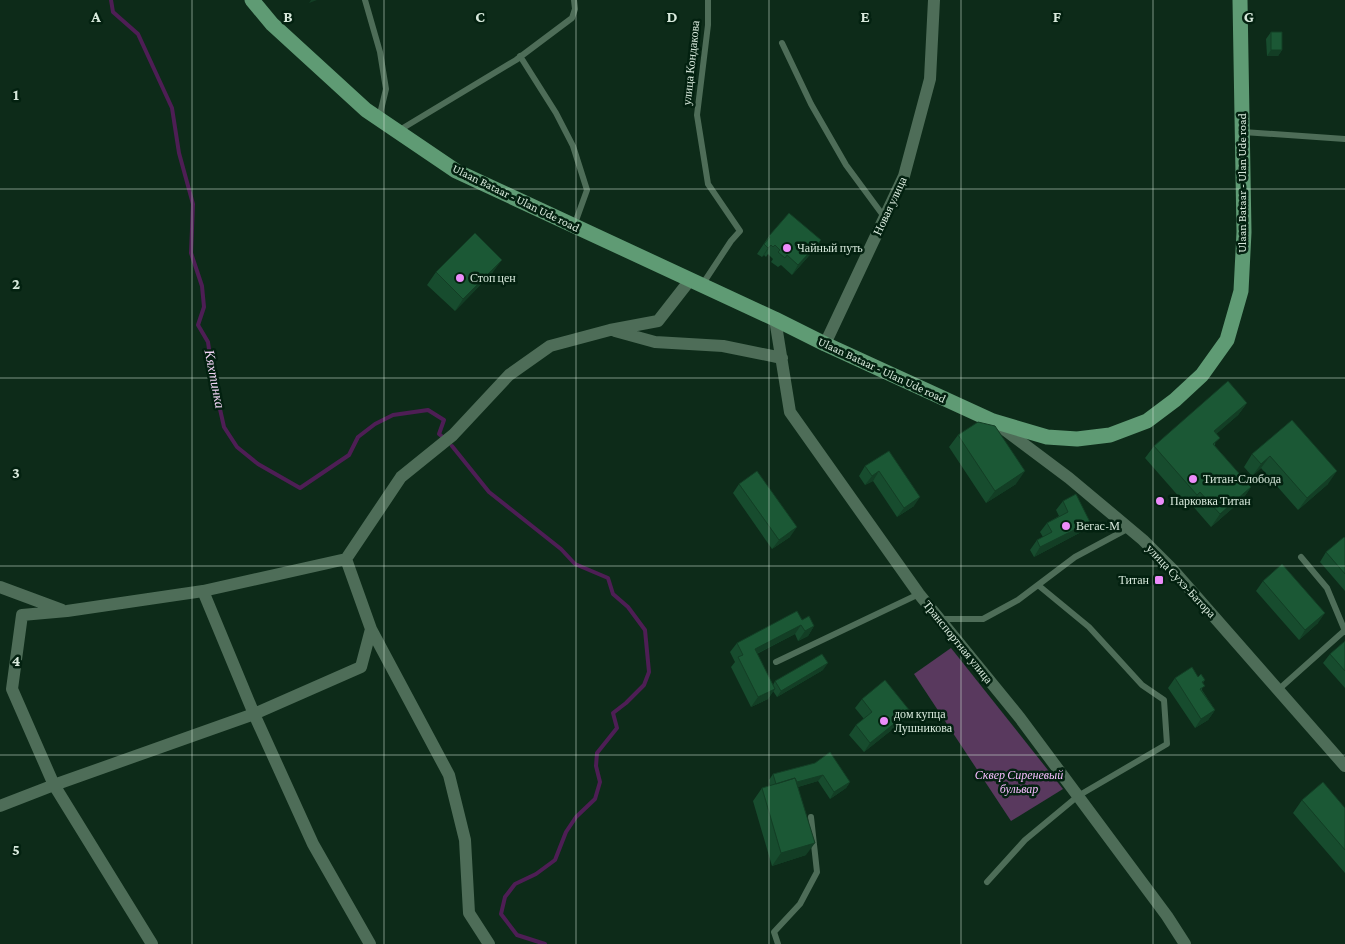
<svg xmlns="http://www.w3.org/2000/svg" width="1345" height="944" font-family="'Crimson Pro',serif">
<style>
.green{fill:#59395e}
.lines{fill:none;stroke-linecap:round;stroke-linejoin:round}
.stream{stroke:#4e1e55;stroke-width:4}
.lane{stroke:#4e6d58;stroke-width:6}
.street{stroke:#4e6d58;stroke-width:12}
.primary{stroke:#5f9b74;stroke-width:15}
.wall{fill:#174c2e}
.shaded-wall{fill:#133e25}
.building{fill:#1b5835;stroke:#133e25}
.grid{fill:none;stroke:#d8e9dc;stroke-width:1;stroke-opacity:0.55}
.poi-dot{fill:#ec8cfa;stroke:#032110;stroke-width:2}
.labels{text-anchor:middle;dominant-baseline:central;stroke-width:5;stroke-linejoin:round;paint-order:stroke}
.street-label{font-size:12px;fill:#d8e9dc;stroke:#032110}
.poi-label{font-size:12px;fill:#d8e9dc;stroke:#032110;text-anchor:start}
.park-label{font-size:12px;font-style:italic;fill:#f7bdff;stroke:#032110}
.water-label{font-size:14px;font-style:italic;fill:#f1d4f5;stroke:#032110}
.grid-label{font-size:16px;text-anchor:middle;font-weight:bold;fill:#d8e9dc;stroke:#032110;stroke-width:5;stroke-linejoin:round;paint-order:stroke}
</style>
<rect width="100%" height="100%" fill="#0d2b19"/>
<!-- green -->
<path class="green" d="M951,648L1063,789L1011,821L914,674Z"/>
<g class="lines">
<!-- stream -->
<path class="stream" d="M111,0L113,12L138,34L172,108L179,153L193,204L191,253L202,286L204,307L198,325L208,342L213,378L224,427L237,447L258,464L300,488L349,455L358,437L375,424L393,415L428,410L444,420L439,434L444,438
M452,446L489,492L561,549L575,564L608,578L613,594L628,607L645,630L649,672L644,685L626,703L613,713L617,728L597,753L596,766L600,782L595,799L576,817L566,832L555,860L536,874L515,884L505,897L501,914L517,935L545,944"/>
<!-- lane -->
<path class="lane" d="M365,0L380,52L386,89L379,118
M782,43L811,104L846,165L885,218
M520,56L556,113L573,146L587,190L574,226
M398,131L516,60L572,18L575,9L574,0
M1243,132L1345,139
M702,285L731,241L740,231L708,184L697,115L708,25V0
M1301,557L1327,588L1345,631
M939,619H983L1018,600L1075,557L1129,528
M776,662L919,594
M1278,690L1344,631L1345,632
M987,882L1025,840L1078,796L1167,744L1164,700L1142,685L1089,627L1038,585
M778,944L774,932L800,904L817,872L811,817"/>
<!-- street -->
<path class="street" d="M775,319L790,412L919,594L1020,718L1167,916L1185,944
M615,331L655,342L723,346L782,358
M825,344L904,176L930,79L934,0
M997,424L1069,478L1143,540L1173,570L1345,766
M346,559L371,629L449,775L465,840L469,913L489,944
M0,587L62,610
M203,591L254,714L313,844L370,944
M0,806L54,785L254,714L361,667L371,629
M152,944L54,785L12,689L22,615L67,611L203,591L346,559L401,477L453,435L509,375L550,346L610,330L658,321L690,280"/>
<!-- primary -->
<path class="primary" d="M252,0L272,24L366,110L456,171L775,319L825,344L993,421L1047,437L1077,439L1110,435L1147,421L1175,400L1202,375L1227,340L1241,291L1244,232L1240,0"/>
</g>
<!-- wall -->
<path class="wall" d="M1271,32L1282,50L1278,56H1267L1266,39Z
M769,236L821,240L814,250L792,275L781,265L778,267L771,262L773,259L768,254L766,257L764,255L762,257L757,254Z
M436,272H493L455,311L427,285Z
M1247,403L1238,415L1216,434L1215,446L1251,487L1242,500L1211,527L1191,504L1188,507L1145,458L1154,446Z
M1292,420L1328,484L1298,510L1261,468L1252,476L1244,467L1252,454Z
M958,435L1016,484L986,503L949,447Z
M889,451L914,506L897,517L873,481L865,485L859,476L865,466Z
M739,484L790,537L772,549L733,493Z
M1063,501L1090,522L1083,531L1034,557L1030,550L1037,540L1043,537L1040,532L1047,523L1059,516L1056,510Z
M1345,538V591L1320,562L1326,552Z
M1263,581L1318,623L1299,640L1256,591Z
M802,620L814,626L808,636L798,641L795,634L757,654L773,685L775,681L823,670L777,697L773,691L768,699L751,707L731,667L735,662L730,652L737,643Z
M1345,641V688L1323,663L1330,654Z
M1198,677L1205,680L1203,683L1202,690L1215,710L1208,720L1195,728L1168,688L1175,678Z
M862,699L903,721L864,752L849,735L856,725L864,719L855,708Z
M815,763L850,782L846,788L830,799L818,781L798,787L806,855L772,866L753,801L762,788L770,786L769,780L773,774Z
M1302,800L1345,808V873L1293,813Z"/>
<!-- shaded-wall -->
<path class="shaded-wall" d="M311,0H317L309,3Z
M1271,50H1282L1278,56H1267Z
M821,240L814,250L792,275L798,265Z
M771,245L764,255L762,257L768,248Z
M502,260L493,272L455,311L463,299Z
M1247,403L1238,415L1205,444L1214,431Z
M1270,456L1261,468L1252,476L1261,464Z
M879,471L873,481L865,485L872,476Z
M1025,471L1016,484L986,503L995,491Z
M1337,471L1328,484L1298,510L1307,498Z
M1251,487L1242,500L1211,527L1220,514Z
M1200,492L1191,504L1188,507L1197,495Z
M920,497L914,506L897,517L904,508Z
M1090,522L1083,531L1034,557L1040,547Z
M797,527L790,537L772,549L779,540Z
M1325,613L1318,623L1299,640L1305,630Z
M801,625L795,634L748,658L755,649Z
M814,626L808,636L798,641L805,631Z
M828,663L823,670L777,697L781,691Z
M775,689L768,699L751,707L758,697Z
M1215,710L1208,720L1195,728L1201,719Z
M910,711L903,721L864,752L870,743Z
M823,775L818,781L773,794L778,788Z
M850,782L846,788L830,799L834,792Z
M815,843L806,855L772,866L781,853Z"/>
<!-- building -->
<path class="building" d="M1271,32H1282V50H1271Z
M789,213L821,240L798,265L787,255L785,258L778,252L780,250L775,245L773,247L771,245L768,248L764,244L770,237L769,236Z
M475,233L502,260L463,299L436,272Z
M1228,381L1247,403L1214,431L1220,438L1213,444L1251,487L1220,514L1200,492L1197,495L1154,446Z
M1292,420L1337,471L1307,498L1270,456L1261,464L1252,454Z
M978,422L995,426L1025,471L995,491L958,435Z
M889,451L920,497L904,508L879,471L872,476L865,466Z
M757,471L797,527L779,540L739,484Z
M1076,494L1090,522L1040,547L1037,540L1052,532L1047,523L1068,512L1063,501Z
M1344,537L1345,538V574L1326,552Z
M1282,564L1325,613L1305,630L1263,581Z
M797,611L802,620L809,616L814,626L805,631L801,625L755,649L775,689L758,697L738,657L743,655L737,643Z
M1345,641V671L1330,654Z
M822,654L828,663L781,691L775,681Z
M1192,667L1198,677L1201,674L1205,680L1202,682L1205,686L1200,689L1215,710L1201,719L1175,678Z
M885,680L910,711L870,743L856,725L872,712L862,699Z
M830,752L850,782L834,792L823,775L797,782L795,778L776,784L773,774L815,763Z
M795,778L815,843L781,853L762,788Z
M1323,782L1345,808V850L1302,800Z"/>
<!-- grid -->
<path class="grid" d="M192,0V944M384,0V944M576,0V944M769,0V944M961,0V944M1153,0V944M0,189H1345M0,378H1345M0,566H1345M0,755H1345"/>
<!-- markers -->
<g class="poi-dot">
<circle cx="787" cy="248" r="5"/>
<circle cx="460" cy="278" r="5"/>
<circle cx="1193" cy="479" r="5"/>
<circle cx="1160" cy="501" r="5"/>
<circle cx="1066" cy="526" r="5"/>
<rect x="1154" y="575" width="10" height="10" rx="2.5"/>
<circle cx="884" cy="721" r="5"/>
</g>
<g class="labels">
<!-- street labels -->
<g class="street-label">
<text transform="translate(691 63) rotate(-84)">улица Кондакова</text>
<text transform="translate(1242 183) rotate(-90)">Ulaan Bataar - Ulan Ude road</text>
<text transform="translate(516 198) rotate(26)">Ulaan Bataar - Ulan Ude road</text>
<text transform="translate(890 206) rotate(-65)">Новая улица</text>
<text transform="translate(882 370) rotate(25)">Ulaan Bataar - Ulan Ude road</text>
<text transform="translate(1181 581) rotate(47)">улица Сухэ-Батора</text>
<text transform="translate(958 642) rotate(51)">Транспортная улица</text>
</g>
<!-- poi labels -->
<g class="poi-label">
<text x="797" y="248">Чайный путь</text>
<text x="470" y="278">Стоп цен</text>
<text x="1203" y="479">Титан-Слобода</text>
<text x="1170" y="501">Парковка Титан</text>
<text x="1076" y="526">Вегас-М</text>
<text x="1149" y="580" text-anchor="end">Титан</text>
<text x="894" y="714">дом купца<tspan x="894" dy="14">Лушникова</tspan></text>
</g>
<!-- park labels -->
<g class="park-label">
<text x="1019" y="775">Сквер Сиреневый<tspan x="1019" dy="14">бульвар</tspan></text>
</g>
<!-- water labels -->
<g class="water-label">
<text transform="translate(215 379) rotate(79)">Кяхтинка</text>
</g>
</g>
<g class="grid-label">
<text x="96" y="22">A</text>
<text x="288" y="22">B</text>
<text x="480" y="22">C</text>
<text x="672" y="22">D</text>
<text x="865" y="22">E</text>
<text x="1057" y="22">F</text>
<text x="1249" y="22">G</text>
<text x="16" y="100">1</text>
<text x="16" y="289">2</text>
<text x="16" y="478">3</text>
<text x="16" y="666">4</text>
<text x="16" y="855">5</text>
</g>
</svg>
